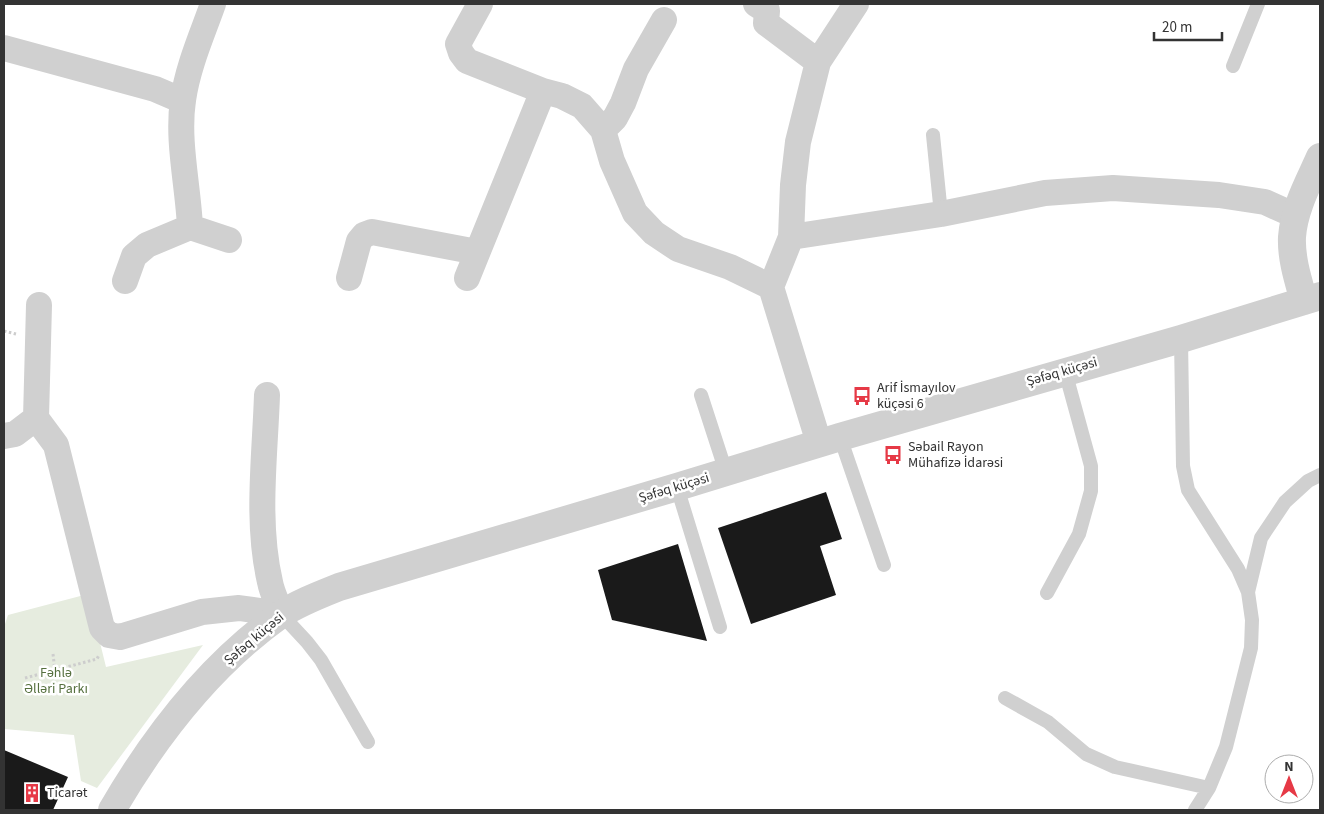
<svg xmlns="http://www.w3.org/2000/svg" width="1324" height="814" font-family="'Source Sans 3',sans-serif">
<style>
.green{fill:#e6ecdf}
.building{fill:#1a1a1a}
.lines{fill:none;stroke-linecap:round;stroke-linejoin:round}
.path{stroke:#cdcdcd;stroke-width:3;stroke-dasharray:2.5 2.5;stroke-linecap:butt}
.service{stroke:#d0d0d0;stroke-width:14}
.minor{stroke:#d0d0d0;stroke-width:26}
.tertiary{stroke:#d0d0d0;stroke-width:28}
.labels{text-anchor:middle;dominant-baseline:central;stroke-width:5;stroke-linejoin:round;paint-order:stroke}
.street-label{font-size:14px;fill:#333;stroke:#fff}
.poi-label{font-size:14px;fill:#333;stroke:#fff;text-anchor:start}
.park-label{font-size:14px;fill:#56703f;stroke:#fff}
</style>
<rect width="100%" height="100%" fill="#fff"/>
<!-- green -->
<path class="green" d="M88,594L106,667L203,645L97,788L81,781L74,735L4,729V627L8,615Z"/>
<!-- building -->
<path class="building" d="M826,492L842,539L820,546L836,595L751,624L718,528Z
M678,544L707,641L612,620L598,570Z
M4,750L68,777L53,810H4Z"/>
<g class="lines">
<!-- path -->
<path class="path" d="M4,331L16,334
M53,654L55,671
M25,678L97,659L99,655"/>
<!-- service -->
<path class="service" d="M1233,66L1258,4
M933,135L941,214
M1181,339L1183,466L1188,490L1238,569L1248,592L1252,620L1251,648L1226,747L1209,788L1195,810
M701,395L726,472
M840,437L884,565
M677,487L720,627
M1248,592L1261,538L1285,502L1308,481L1320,475
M1047,593L1079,534L1091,491V466L1065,371
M281,614L307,642L321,660L368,742
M1005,698L1048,722L1086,754L1115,767L1209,788"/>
<!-- minor -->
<path class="minor" d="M213,4C202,35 188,66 183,100C177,141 188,185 190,227L229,240
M480,4L458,44L461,53L467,61L543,91
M756,4L767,11L766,23L818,62
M4,48L155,89L183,101
M603,130L615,118L623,103L636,69L664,20
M791,237L941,214L1045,193L1113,188L1219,195L1265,202L1296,216
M349,278L359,241L364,235L372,232L477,252
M467,278L543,91L562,96L582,106L603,130L612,161L635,213L654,233L678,249L730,267L771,287L819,443
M125,281L134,256L147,245L190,227
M771,287L791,237L793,185L798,142L818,62L856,4
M36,418L56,445L102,628L109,635L120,637L202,612L239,608L281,614C278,604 272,593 270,582C256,522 265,456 267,395
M4,436L15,434L36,418L39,305"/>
<!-- tertiary -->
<path class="tertiary" d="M1304,301C1298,280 1291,258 1292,237C1294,208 1309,182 1320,157
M112,810C155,736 210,665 280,615C298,603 319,595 339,587L677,487L840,437L1181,339L1320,296"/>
</g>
<!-- icons -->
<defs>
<g id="bus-bare" transform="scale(1.5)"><path d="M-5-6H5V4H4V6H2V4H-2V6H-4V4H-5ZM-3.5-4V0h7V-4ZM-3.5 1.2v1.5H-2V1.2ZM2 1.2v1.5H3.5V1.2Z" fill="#e63946" stroke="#fff" stroke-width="2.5" paint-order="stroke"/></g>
<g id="building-bare" transform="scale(1.5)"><path d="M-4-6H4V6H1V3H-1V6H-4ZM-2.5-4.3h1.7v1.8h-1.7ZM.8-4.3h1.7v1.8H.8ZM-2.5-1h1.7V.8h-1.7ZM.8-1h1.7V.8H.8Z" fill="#e63946" stroke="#fff" stroke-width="2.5" paint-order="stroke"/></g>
</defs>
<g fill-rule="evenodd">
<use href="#bus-bare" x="862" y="396"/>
<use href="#bus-bare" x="893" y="455"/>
<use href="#building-bare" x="32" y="793"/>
</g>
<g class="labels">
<!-- street labels -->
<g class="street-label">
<text transform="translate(1062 372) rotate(-16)">Şəfəq küçəsi</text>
<text transform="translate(674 488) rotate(-17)">Şəfəq küçəsi</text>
<text transform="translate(254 639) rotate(-40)">Şəfəq küçəsi</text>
</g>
<!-- poi labels -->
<g class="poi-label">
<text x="877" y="388">Arif İsmayılov<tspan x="877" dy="16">küçəsi 6</tspan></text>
<text x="908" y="447">Səbail Rayon<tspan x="908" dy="16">Mühafizə İdarəsi</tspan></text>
<text x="47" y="793">Ticarət</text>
</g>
<!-- park labels -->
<g class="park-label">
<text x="56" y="673">Fəhlə<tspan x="56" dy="16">Əlləri Parkı</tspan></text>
</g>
</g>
<!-- border -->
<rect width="1324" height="814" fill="none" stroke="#333333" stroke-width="10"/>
<!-- north arrow -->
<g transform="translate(1289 779)"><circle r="24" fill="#ffffff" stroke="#adadad"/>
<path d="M0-4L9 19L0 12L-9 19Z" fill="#e63946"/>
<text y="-8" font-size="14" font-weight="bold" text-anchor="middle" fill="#333333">N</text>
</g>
<!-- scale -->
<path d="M1154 32v8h68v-8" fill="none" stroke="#333333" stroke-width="2.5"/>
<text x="1162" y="32" font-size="15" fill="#333333" stroke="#ffffff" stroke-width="4" paint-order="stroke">20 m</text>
</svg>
